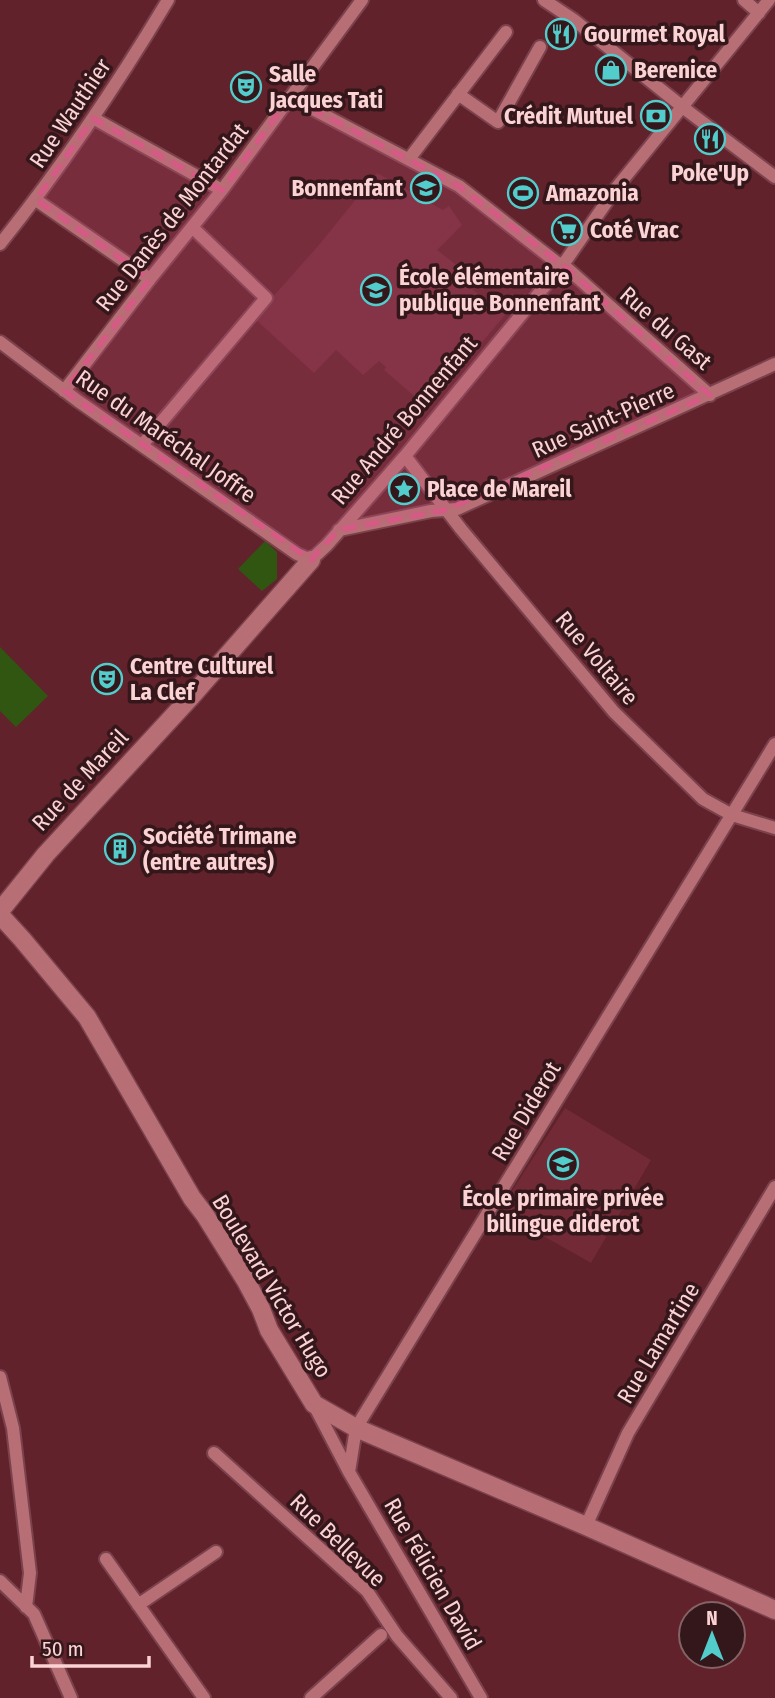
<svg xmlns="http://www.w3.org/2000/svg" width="775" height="1698" font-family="'Fira Sans Condensed',sans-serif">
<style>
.built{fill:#712a36}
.green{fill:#315612}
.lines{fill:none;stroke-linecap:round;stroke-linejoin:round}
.street-casing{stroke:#7a424d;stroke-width:16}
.secondary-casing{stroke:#7a424d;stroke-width:21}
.street{stroke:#b76e75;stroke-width:12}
.secondary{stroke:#b76e75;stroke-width:18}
.marked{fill:#d65986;fill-opacity:0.2;stroke:#d65986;stroke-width:5;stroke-dasharray:14 9;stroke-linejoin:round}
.labels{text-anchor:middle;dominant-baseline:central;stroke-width:7;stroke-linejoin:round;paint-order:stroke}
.poi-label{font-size:23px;font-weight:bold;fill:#fcd3d5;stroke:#34171b;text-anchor:start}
.street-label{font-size:23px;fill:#fcd3d5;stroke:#34171b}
</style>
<rect width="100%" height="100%" fill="#61222b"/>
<!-- built -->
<path class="built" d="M377,173L443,210L449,206L462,225L437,250L477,281L472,289L505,315L427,407L384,370L386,367L379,361L363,375L336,350L314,373L254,318L319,245Z
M565,1108L651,1160L591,1263L499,1211Z"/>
<!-- green -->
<path class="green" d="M265,541L277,552V579L262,591L238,569Z
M0,647L48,696L16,727L0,711Z"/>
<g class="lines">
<!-- street casing -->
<g class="street-casing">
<path id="street" d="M544,0L574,20L689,112L775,177
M744,0L759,13
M458,94L498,122L540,47
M290,97L459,186L555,261L568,269L710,395
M93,118L222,190
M409,159L506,32
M36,200L150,279
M0,244C62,167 117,85 168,0
M0,342L78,401L297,554L311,560L327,545L405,456L540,292L567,259L617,187L769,0
M64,391L150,279L222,190L362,0
M142,445L266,298L192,227
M405,456L461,529L614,712L703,799L732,815L775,828
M339,530L431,511L457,509L775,364
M0,1377L13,1428L30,1573L26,1607
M314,1405L349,1472
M214,1453L367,1591L397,1636L451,1698
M586,1526L628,1433L775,1187
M106,1559L204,1698
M0,1581L34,1614L71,1698
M138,1605L216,1552
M311,1698L381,1635
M481,1698L349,1472L356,1428L775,744"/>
</g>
<!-- secondary casing -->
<g class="secondary-casing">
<path id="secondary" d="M0,911L46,854L189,699L311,560
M0,915L22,939L87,1017L192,1198L205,1215L246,1281L261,1309L269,1330L314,1404L356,1428L586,1526L775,1610"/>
</g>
<!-- street -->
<use href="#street" class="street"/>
<!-- secondary -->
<use href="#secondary" class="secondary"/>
</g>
<!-- marked area -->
<path class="marked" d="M290,97L459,186L568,269L710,395L446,510L339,530L311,560L64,391L150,279L36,200L93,118L222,190Z"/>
<!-- icons -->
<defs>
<g id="restaurant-ring" transform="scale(1.575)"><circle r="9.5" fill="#34171b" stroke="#52cdcc" stroke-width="1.5"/><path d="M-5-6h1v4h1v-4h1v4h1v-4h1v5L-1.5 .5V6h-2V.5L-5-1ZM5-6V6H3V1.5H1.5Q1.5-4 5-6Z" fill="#52cdcc"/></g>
<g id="shop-ring" transform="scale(1.575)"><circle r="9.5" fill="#34171b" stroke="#52cdcc" stroke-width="1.5"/><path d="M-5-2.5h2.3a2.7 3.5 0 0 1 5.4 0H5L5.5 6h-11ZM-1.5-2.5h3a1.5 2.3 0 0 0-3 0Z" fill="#52cdcc"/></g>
<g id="theatre-ring" transform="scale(1.575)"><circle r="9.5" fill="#34171b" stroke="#52cdcc" stroke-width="1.5"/><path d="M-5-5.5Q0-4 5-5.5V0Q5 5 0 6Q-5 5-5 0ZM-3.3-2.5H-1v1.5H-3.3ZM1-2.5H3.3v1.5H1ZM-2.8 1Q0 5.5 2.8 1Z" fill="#52cdcc"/></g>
<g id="bank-ring" transform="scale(1.575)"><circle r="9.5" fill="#34171b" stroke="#52cdcc" stroke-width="1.5"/><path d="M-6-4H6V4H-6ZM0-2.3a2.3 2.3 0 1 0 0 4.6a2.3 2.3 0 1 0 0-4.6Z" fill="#52cdcc"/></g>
<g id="school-ring" transform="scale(1.575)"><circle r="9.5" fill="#34171b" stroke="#52cdcc" stroke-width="1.5"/><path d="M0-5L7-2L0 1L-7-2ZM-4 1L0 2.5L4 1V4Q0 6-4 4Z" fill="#52cdcc"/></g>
<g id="stadium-ring" transform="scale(1.575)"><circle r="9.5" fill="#34171b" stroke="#52cdcc" stroke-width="1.5"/><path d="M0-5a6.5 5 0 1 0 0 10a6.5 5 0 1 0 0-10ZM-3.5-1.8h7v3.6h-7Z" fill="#52cdcc"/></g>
<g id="supermarket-ring" transform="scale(1.575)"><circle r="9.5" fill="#34171b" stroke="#52cdcc" stroke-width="1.5"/><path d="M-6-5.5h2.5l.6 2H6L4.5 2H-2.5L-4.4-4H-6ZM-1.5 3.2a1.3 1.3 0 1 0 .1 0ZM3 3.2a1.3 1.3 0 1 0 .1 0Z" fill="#52cdcc"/></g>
<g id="sight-ring" transform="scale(1.575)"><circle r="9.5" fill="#34171b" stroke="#52cdcc" stroke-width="1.5"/><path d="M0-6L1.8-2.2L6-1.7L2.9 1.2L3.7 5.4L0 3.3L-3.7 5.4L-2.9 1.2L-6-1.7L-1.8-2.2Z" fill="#52cdcc"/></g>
<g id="building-ring" transform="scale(1.575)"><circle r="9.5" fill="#34171b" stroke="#52cdcc" stroke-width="1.5"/><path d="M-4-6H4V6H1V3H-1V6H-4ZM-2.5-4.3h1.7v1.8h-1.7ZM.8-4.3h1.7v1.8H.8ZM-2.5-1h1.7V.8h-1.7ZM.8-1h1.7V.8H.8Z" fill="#52cdcc"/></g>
</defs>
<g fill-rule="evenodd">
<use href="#restaurant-ring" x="561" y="34"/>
<use href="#shop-ring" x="611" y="70"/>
<use href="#theatre-ring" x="246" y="87"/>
<use href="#bank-ring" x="656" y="116"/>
<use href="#restaurant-ring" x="710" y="139"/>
<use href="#school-ring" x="426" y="188"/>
<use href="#stadium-ring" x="523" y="193"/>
<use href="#supermarket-ring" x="567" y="230"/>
<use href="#school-ring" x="376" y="290"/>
<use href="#sight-ring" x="404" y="489"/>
<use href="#theatre-ring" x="107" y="679"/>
<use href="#building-ring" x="120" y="849"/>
<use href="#school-ring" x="563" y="1164"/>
</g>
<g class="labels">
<!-- poi labels -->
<g class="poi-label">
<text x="584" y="34">Gourmet Royal</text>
<text x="634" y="70">Berenice</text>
<text x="269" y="74">Salle<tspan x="269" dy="26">Jacques Tati</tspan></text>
<text x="633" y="116" text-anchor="end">Crédit Mutuel</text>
<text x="710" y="173" text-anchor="middle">Poke'Up</text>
<text x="403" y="188" text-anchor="end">Bonnenfant</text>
<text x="546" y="193">Amazonia</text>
<text x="590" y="230">Coté Vrac</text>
<text x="399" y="277">École élémentaire<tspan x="399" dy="26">publique Bonnenfant</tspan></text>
<text x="427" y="489">Place de Mareil</text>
<text x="130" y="666">Centre Culturel<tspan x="130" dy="26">La Clef</tspan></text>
<text x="143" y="836">Société Trimane<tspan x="143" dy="26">(entre autres)</tspan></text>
<text x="563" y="1198" text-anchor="middle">École primaire privée<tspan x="563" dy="26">bilingue diderot</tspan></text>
</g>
<!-- street labels -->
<g class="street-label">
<text transform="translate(70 113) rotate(-56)">Rue Wauthier</text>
<text transform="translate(172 217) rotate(-52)">Rue Danès de Montardat</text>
<text transform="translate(666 328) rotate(41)">Rue du Gast</text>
<text transform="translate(404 420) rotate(-50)">Rue André Bonnenfant</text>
<text transform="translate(603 420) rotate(-24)">Rue Saint-Pierre</text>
<text transform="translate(166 436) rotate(35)">Rue du Maréchal Joffre</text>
<text transform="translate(597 658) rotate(50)">Rue Voltaire</text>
<text transform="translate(80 780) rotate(-47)">Rue de Mareil</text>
<text transform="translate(526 1111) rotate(-59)">Rue Diderot</text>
<text transform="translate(272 1286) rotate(59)">Boulevard Victor Hugo</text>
<text transform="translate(658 1343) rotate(-59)">Rue Lamartine</text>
<text transform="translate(338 1540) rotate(44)">Rue Bellevue</text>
<text transform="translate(433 1574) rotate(60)">Rue Félicien David</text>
</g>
</g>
<!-- north arrow -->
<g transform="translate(712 1635)"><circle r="33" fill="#34171b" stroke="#846265" stroke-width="2"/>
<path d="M0-5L12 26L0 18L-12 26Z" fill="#52cdcc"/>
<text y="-10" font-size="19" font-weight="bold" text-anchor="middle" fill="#fcd3d5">N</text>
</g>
<!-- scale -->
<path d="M32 1656v10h117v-10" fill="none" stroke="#fcd3d5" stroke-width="3.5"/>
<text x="42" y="1656" font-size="21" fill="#fcd3d5" stroke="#34171b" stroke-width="5" paint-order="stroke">50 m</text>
</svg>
